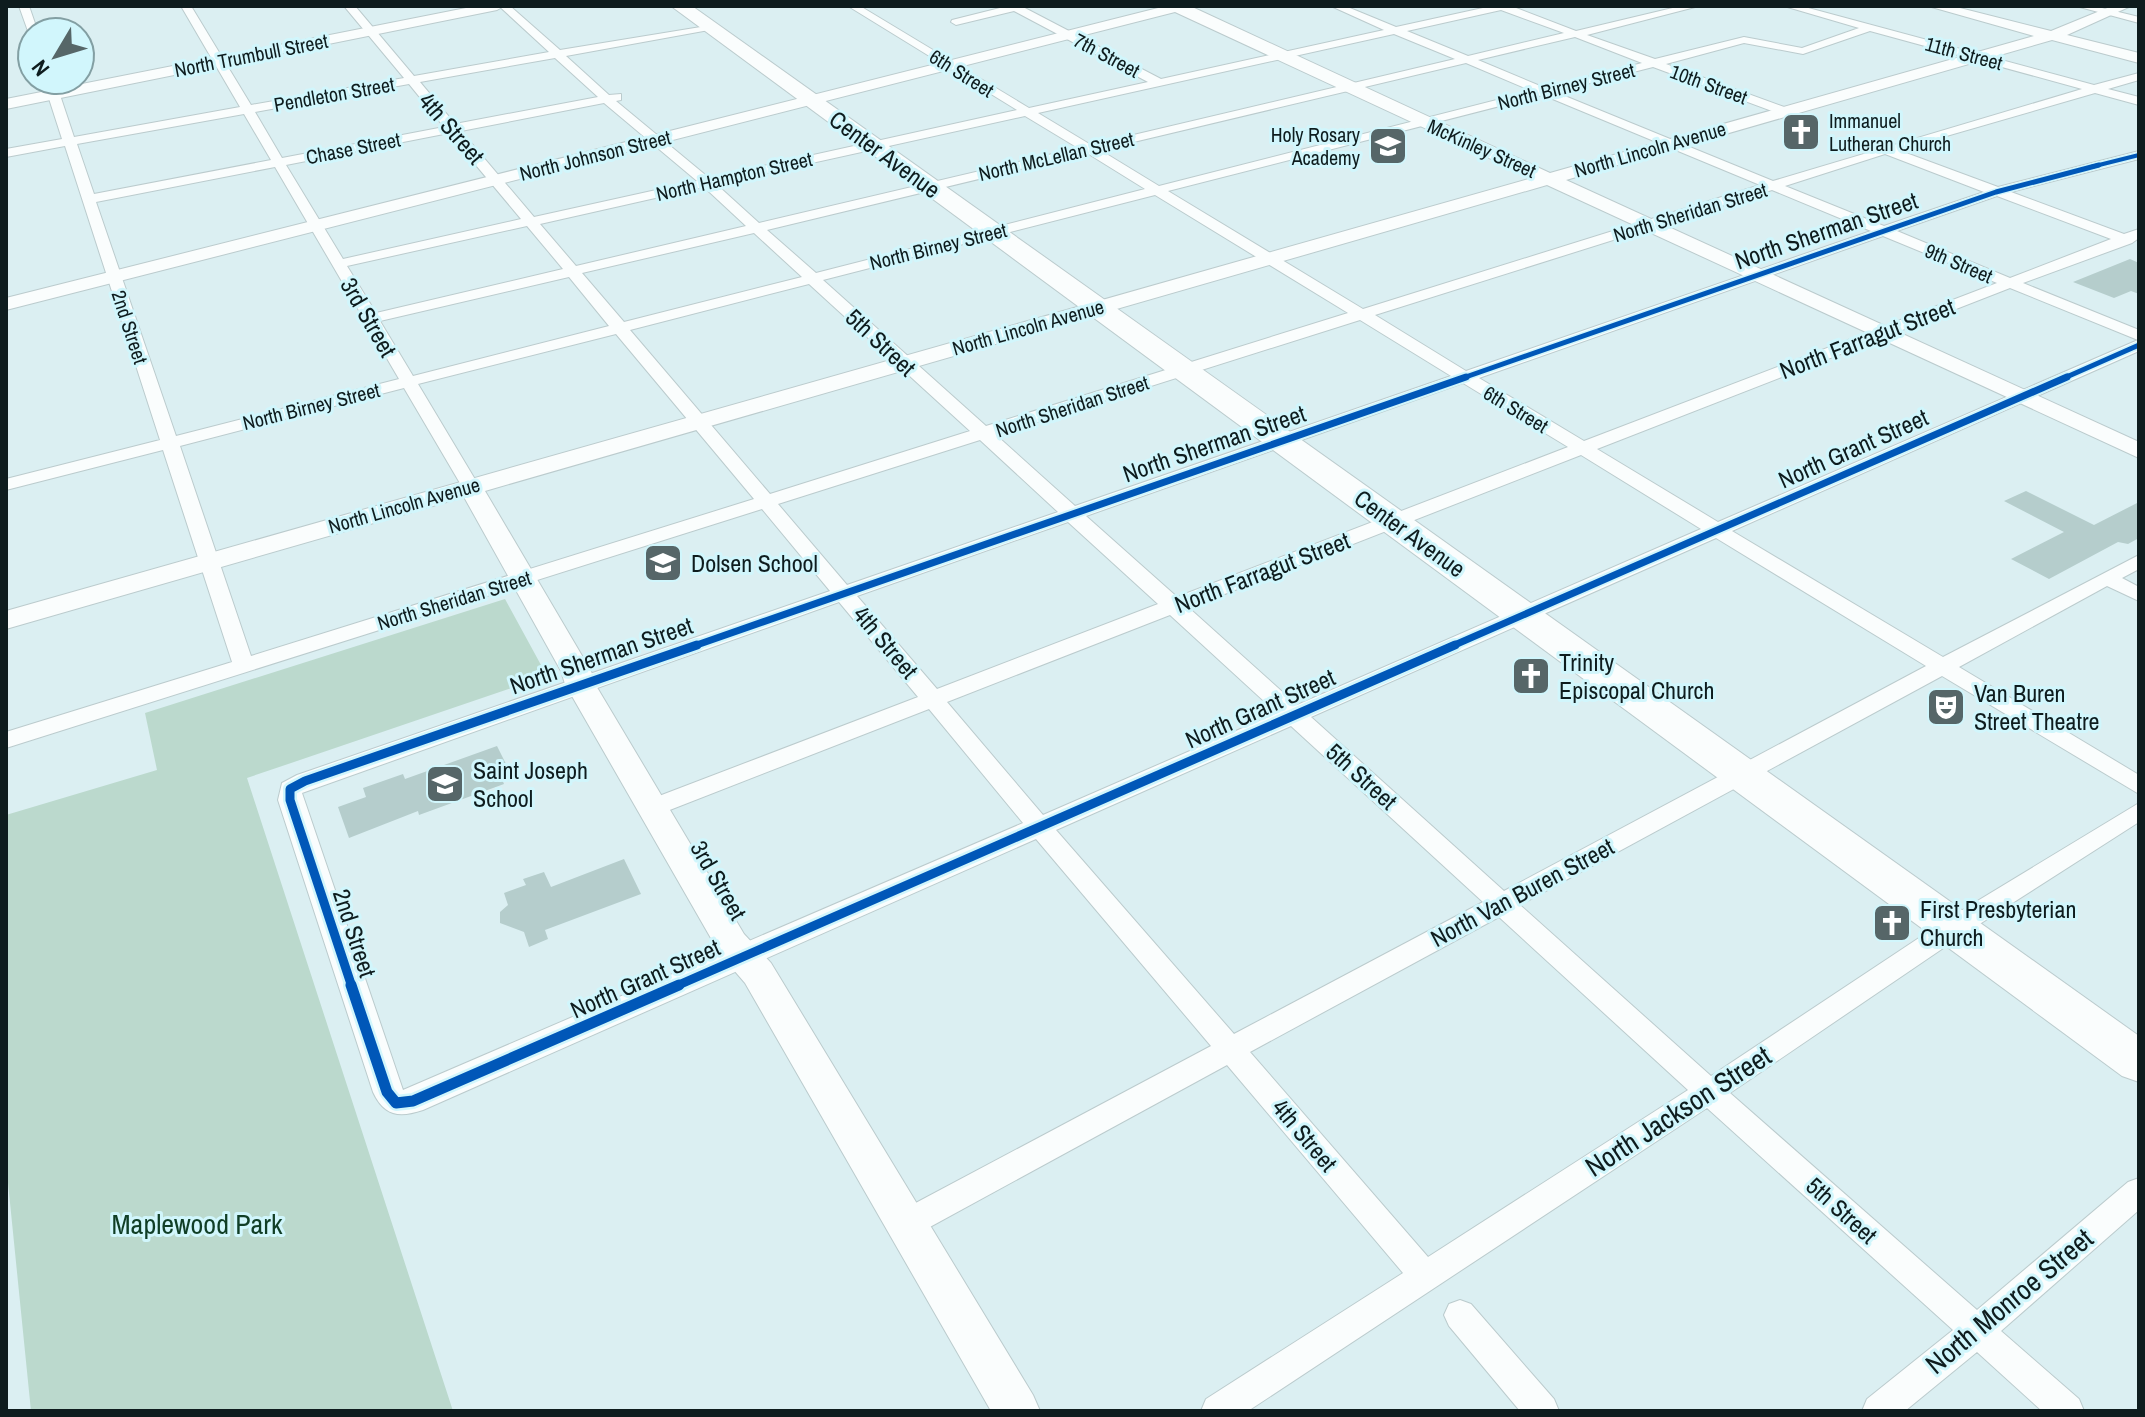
<svg xmlns="http://www.w3.org/2000/svg" width="2145" height="1417" font-family="'Archivo Narrow',sans-serif">
<style>
.green{fill:#bbd9cd}
.building{fill:#b5cdcc}
.lines{fill:none;stroke-linecap:round;stroke-linejoin:round}
.street-casing{stroke:#bbcbcd;stroke-width:2}
.secondary-casing{stroke:#bbcbcd;stroke-width:2}
.highway-casing{stroke:#bbcbcd;stroke-width:2}
.street{fill:#fafdfd;fill-rule:evenodd}
.secondary{fill:#fafdfd;fill-rule:evenodd}
.highway{fill:#fafdfd;fill-rule:evenodd}
.cycleway-far4-casing{stroke:#d1f6fc;stroke-width:7}
.cycleway-far3-casing{stroke:#d1f6fc;stroke-width:8}
.cycleway-far2-casing{stroke:#d1f6fc;stroke-width:11}
.cycleway-far1-casing{stroke:#d1f6fc;stroke-width:14}
.cycleway-casing{stroke:#d1f6fc;stroke-width:16}
.cycleway-far4{stroke:#0057b8;stroke-width:4}
.cycleway-far3{stroke:#0057b8;stroke-width:5}
.cycleway-far2{stroke:#0057b8;stroke-width:7}
.cycleway-far1{stroke:#0057b8;stroke-width:9}
.cycleway{stroke:#0057b8;stroke-width:11}
.labels{text-anchor:middle;dominant-baseline:central;stroke-width:6;stroke-linejoin:round;paint-order:stroke}
.far-street-label{font-size:20px;fill:#0e1c1e;stroke:#d1f6fc}
.far-poi-label{font-size:20px;fill:#0e1c1e;stroke:#d1f6fc;text-anchor:start}
.street-label{font-size:24px;fill:#0e1c1e;stroke:#d1f6fc}
.poi-label{font-size:24px;fill:#0e1c1e;stroke:#d1f6fc;text-anchor:start}
.near-street-label{font-size:28px;fill:#0e1c1e;stroke:#d1f6fc}
.near-park-label{font-size:28px;fill:#103e26;stroke:#d1f6fc}
</style>
<rect width="100%" height="100%" fill="#dbeff2"/>
<!-- green -->
<path class="green" d="M505,599L547,676L247,778L453,1411H31L6,1163V815L157,770L145,713Z"/>
<!-- building -->
<path class="building" d="M2130,259L2139,263V294L2131,291L2114,298L2073,282Z
M2026,491L2094,525L2139,502V538L2128,544L2118,542L2049,579L2011,559L2064,532L2004,501Z
M497,746L508,768L499,772L504,784L419,815L418,811L349,838L338,807L366,797L363,788L403,774L405,779Z
M624,859L641,894L545,930L548,939L529,947L524,932L500,923V912L508,905L504,893L526,885L523,879L544,872L551,887Z"/>
<g class="lines">
<!-- street casing -->
<g class="street-casing">
<path id="street" d="M19,6H29L38,32L29,34Z
M181,6H191L251,105L404,78L344,6H355L414,76L549,52L499,6H510L560,50L713,25L714,27L709,30L566,56L609,95L621,94V100L616,101L709,178L1017,110L848,6H860L1029,108L1148,82L1014,11L956,25L951,22L952,20L1008,6H1021L1161,79L1384,30L1331,6H1345L1396,27L1492,6H1511L1576,31L1681,6H1699L1587,35L1655,59L1744,37L1802,48L1859,28L1784,6H1801L2094,85L2139,73V80L2108,89L2139,97V105L2095,93L1898,150L1998,187L2139,151V159L2011,192L2124,234L2139,229V238L2132,243L2023,283L2139,330V351L1732,531L1943,657L2139,555V569L2122,578L2139,587V601L2107,586L1959,667L2139,775V794L1942,676L1520,905L1711,1076L1946,920L2139,803V822L1964,934L1730,1093L1977,1310L2128,1182L2139,1178V1210L2001,1331L2079,1399L2084,1411H2042L1977,1352L1905,1411H1862L1867,1399L1953,1330L1707,1108L1248,1411H1201L1206,1399L1403,1273L1227,1065L917,1234L906,1238L895,1234L891,1224L895,1214L1211,1046L1036,839L423,1110C399,1118 384,1116 373,1092L278,800L282,783L297,775L830,591L762,509L6,748V732L232,662L163,450L6,490V479L160,440L65,146L6,157V149L62,139L43,80H55L74,137L240,107ZM1501,10L1564,33L1468,56L1407,31ZM1870,31L2082,89L1773,181L1555,92L1653,67L1783,115L1787,114V108L1666,64L1744,43L1803,54ZM1394,34L1455,59L1091,145L1038,113ZM1575,37L1642,63L1545,88L1478,60ZM555,58L598,97L455,124L420,82ZM1466,63L1532,91L1159,186L1100,150ZM409,84L444,127L282,158L255,112ZM1543,95L1760,185L1363,309L1168,191ZM604,103L697,181L534,217L461,131ZM244,114L271,160L94,194L77,144ZM1025,116L1078,148L759,223L716,184ZM449,133L521,219L343,259L286,165ZM1087,153L1145,189L816,273L767,230ZM1885,154L1984,192L1884,226L1785,186ZM275,167L399,379L176,436L96,202ZM704,187L746,226L576,266L540,224ZM1772,190L1871,231L1466,371L1375,315ZM1155,195L1348,313L986,426L823,280ZM1997,196L2111,239L2010,278L1897,231ZM527,226L563,269L376,313L347,266ZM754,233L802,277L624,322L582,273ZM1883,236L1997,283L1584,441L1479,378ZM569,277L609,326L413,376L380,321ZM809,284L970,431L770,494L630,330ZM2010,288L2138,340L1718,522L1597,449ZM1360,320L1451,376L1075,506L996,435ZM616,334L754,499L251,656L180,446L404,388L464,490H476L479,486L418,384ZM1463,383L1568,447L1177,597L1086,516ZM980,440L1058,512L847,585L778,504ZM1581,455L1701,529L1297,705L1189,608ZM1068,522L1158,604L937,689L857,596ZM1716,538L1926,666L1504,891L1311,717ZM839,602L918,697L646,801L642,807L646,813L654,815L662,813L929,709L1023,823L403,1090L302,793ZM1170,615L1277,713L1043,815L947,702ZM1291,726L1483,902L1234,1034L1056,830ZM1499,917L1688,1090L1428,1257L1250,1052Z
M2076,6H2094L2139,17V23Z
M1460,1300L1471,1304L1554,1399L1559,1411H1520L1449,1326L1444,1315L1449,1304Z"/>
</g>
<!-- secondary casing -->
<g class="secondary-casing">
<path id="secondary" d="M476,6H504L497,10L6,109V99Z
M1166,6H1190L1550,173L2034,36L1928,6H1952L2051,31L2112,6H2131L2067,35L2139,53V63L2052,40L1566,180L2139,442V458L1547,185L485,491L591,671L595,684L744,934L771,963L1033,1395L1040,1411H991L745,983L720,954L565,684L561,671L464,497L6,629V611L1532,178L1175,12L6,310V298Z"/>
</g>
<!-- highway casing -->
<g class="highway-casing">
<path id="highway" d="M671,6H692L2139,1036V1082L2122,1076Z"/>
</g>
<!-- street -->
<use href="#street" class="street"/>
<!-- secondary -->
<use href="#secondary" class="secondary"/>
<!-- highway -->
<use href="#highway" class="highway"/>
<!-- cycleway-far4 casing -->
<g class="cycleway-far4-casing">
<path id="cycleway-far4" d="M2091,167L2139,155"/>
</g>
<!-- cycleway-far3 casing -->
<g class="cycleway-far3-casing">
<path id="cycleway-far3" d="M1460,379L1996,192L2099,165
M2062,379L2139,345"/>
</g>
<!-- cycleway-far2 casing -->
<g class="cycleway-far2-casing">
<path id="cycleway-far2" d="M691,647L1466,377
M1450,647L2067,377"/>
</g>
<!-- cycleway-far1 casing -->
<g class="cycleway-far1-casing">
<path id="cycleway-far1" d="M352,987L290,800V789L305,781L697,645
M674,987L1455,645"/>
</g>
<!-- cycleway casing -->
<g class="cycleway-casing">
<path id="cycleway" d="M351,985L387,1092L396,1103L413,1101L679,985"/>
</g>
<!-- cycleway-far4 -->
<use href="#cycleway-far4" class="cycleway-far4"/>
<!-- cycleway-far3 -->
<use href="#cycleway-far3" class="cycleway-far3"/>
<!-- cycleway-far2 -->
<use href="#cycleway-far2" class="cycleway-far2"/>
<!-- cycleway-far1 -->
<use href="#cycleway-far1" class="cycleway-far1"/>
<!-- cycleway -->
<use href="#cycleway" class="cycleway"/>
</g>
<!-- icons -->
<defs>
<g id="church-square" transform="scale(2)"><rect x="-9" y="-9" width="18" height="18" rx="4" fill="#566668" stroke="#d1f6fc"/><path d="M-1.2-6h2.4v3.5h3.3v2.4h-3.3V6h-2.4V-.1h-3.3v-2.4h3.3Z" fill="#fff"/></g>
<g id="school-square" transform="scale(2)"><rect x="-9" y="-9" width="18" height="18" rx="4" fill="#566668" stroke="#d1f6fc"/><path d="M0-5L7-2L0 1L-7-2ZM-4 1L0 2.5L4 1V4Q0 6-4 4Z" fill="#fff"/></g>
<g id="theatre-square" transform="scale(2)"><rect x="-9" y="-9" width="18" height="18" rx="4" fill="#566668" stroke="#d1f6fc"/><path d="M-5-5.5Q0-4 5-5.5V0Q5 5 0 6Q-5 5-5 0ZM-3.3-2.5H-1v1.5H-3.3ZM1-2.5H3.3v1.5H1ZM-2.8 1Q0 5.5 2.8 1Z" fill="#fff"/></g>
</defs>
<g fill-rule="evenodd">
<use href="#church-square" x="1801" y="132"/>
<use href="#school-square" x="1388" y="146"/>
<use href="#school-square" x="663" y="563"/>
<use href="#church-square" x="1531" y="676"/>
<use href="#theatre-square" x="1946" y="707"/>
<use href="#school-square" x="445" y="784"/>
<use href="#church-square" x="1892" y="923"/>
</g>
<g class="labels">
<!-- far-street labels -->
<g class="far-street-label">
<text transform="translate(1964 53) rotate(15)">11th Street</text>
<text transform="translate(251 55) rotate(-11)">North Trumbull Street</text>
<text transform="translate(1107 55) rotate(28)">7th Street</text>
<text transform="translate(962 73) rotate(32)">6th Street</text>
<text transform="translate(1709 84) rotate(20)">10th Street</text>
<text transform="translate(1566 86) rotate(-14)">North Birney Street</text>
<text transform="translate(334 94) rotate(-10)">Pendleton Street</text>
<text transform="translate(353 148) rotate(-11)">Chase Street</text>
<text transform="translate(1482 148) rotate(24)">McKinley Street</text>
<text transform="translate(1650 149) rotate(-16)">North Lincoln Avenue</text>
<text transform="translate(595 155) rotate(-14)">North Johnson Street</text>
<text transform="translate(1056 156) rotate(-13)">North McLellan Street</text>
<text transform="translate(734 176) rotate(-13)">North Hampton Street</text>
<text transform="translate(1690 212) rotate(-17)">North Sheridan Street</text>
<text transform="translate(938 246) rotate(-14)">North Birney Street</text>
<text transform="translate(1959 263) rotate(23)">9th Street</text>
<text transform="translate(130 327) rotate(72)">2nd Street</text>
<text transform="translate(1028 327) rotate(-16)">North Lincoln Avenue</text>
<text transform="translate(311 406) rotate(-14)">North Birney Street</text>
<text transform="translate(1072 406) rotate(-18)">North Sheridan Street</text>
<text transform="translate(1516 409) rotate(31)">6th Street</text>
<text transform="translate(404 505) rotate(-16)">North Lincoln Avenue</text>
<text transform="translate(454 600) rotate(-17)">North Sheridan Street</text>
</g>
<!-- far-poi labels -->
<g class="far-poi-label">
<text x="1829" y="120">Immanuel<tspan x="1829" dy="23">Lutheran Church</tspan></text>
<text x="1360" y="134" text-anchor="end">Holy Rosary<tspan x="1360" dy="23">Academy</tspan></text>
</g>
<!-- street labels -->
<g class="street-label">
<text transform="translate(452 128) rotate(49)">4th Street</text>
<text transform="translate(885 154) rotate(36)">Center Avenue</text>
<text transform="translate(1826 230) rotate(-19)">North Sherman Street</text>
<text transform="translate(369 317) rotate(60)">3rd Street</text>
<text transform="translate(1867 338) rotate(-21)">North Farragut Street</text>
<text transform="translate(881 342) rotate(43)">5th Street</text>
<text transform="translate(1214 443) rotate(-19)">North Sherman Street</text>
<text transform="translate(1853 448) rotate(-24)">North Grant Street</text>
<text transform="translate(1410 533) rotate(36)">Center Avenue</text>
<text transform="translate(1262 572) rotate(-21)">North Farragut Street</text>
<text transform="translate(886 642) rotate(50)">4th Street</text>
<text transform="translate(601 655) rotate(-19)">North Sherman Street</text>
<text transform="translate(1260 708) rotate(-24)">North Grant Street</text>
<text transform="translate(1362 776) rotate(42)">5th Street</text>
<text transform="translate(719 880) rotate(60)">3rd Street</text>
<text transform="translate(1522 892) rotate(-28)">North Van Buren Street</text>
<text transform="translate(355 933) rotate(72)">2nd Street</text>
<text transform="translate(645 978) rotate(-24)">North Grant Street</text>
<text transform="translate(1305 1135) rotate(50)">4th Street</text>
<text transform="translate(1842 1210) rotate(42)">5th Street</text>
</g>
<!-- poi labels -->
<g class="poi-label">
<text x="691" y="563">Dolsen School</text>
<text x="1559" y="662">Trinity<tspan x="1559" dy="28">Episcopal Church</tspan></text>
<text x="1974" y="693">Van Buren<tspan x="1974" dy="28">Street Theatre</tspan></text>
<text x="473" y="770">Saint Joseph<tspan x="473" dy="28">School</tspan></text>
<text x="1920" y="909">First Presbyterian<tspan x="1920" dy="28">Church</tspan></text>
</g>
<!-- near-street labels -->
<g class="near-street-label">
<text transform="translate(1678 1111) rotate(-33)">North Jackson Street</text>
<text transform="translate(2009 1301) rotate(-40)">North Monroe Street</text>
</g>
<!-- near-park labels -->
<g class="near-park-label">
<text x="197" y="1224">Maplewood Park</text>
</g>
</g>
<!-- border -->
<rect width="2145" height="1417" fill="none" stroke="#0e1c1e" stroke-width="16"/>
<!-- north arrow -->
<g transform="translate(56 56) rotate(232)"><circle r="38" fill="#d1f6fc" stroke="#839fa3" stroke-width="2"/>
<path d="M0-6L14 30L0 20L-14 30Z" fill="#566668"/>
<text y="-12" font-size="22" font-weight="bold" text-anchor="middle" fill="#0e1c1e">N</text>
</g>
</svg>
